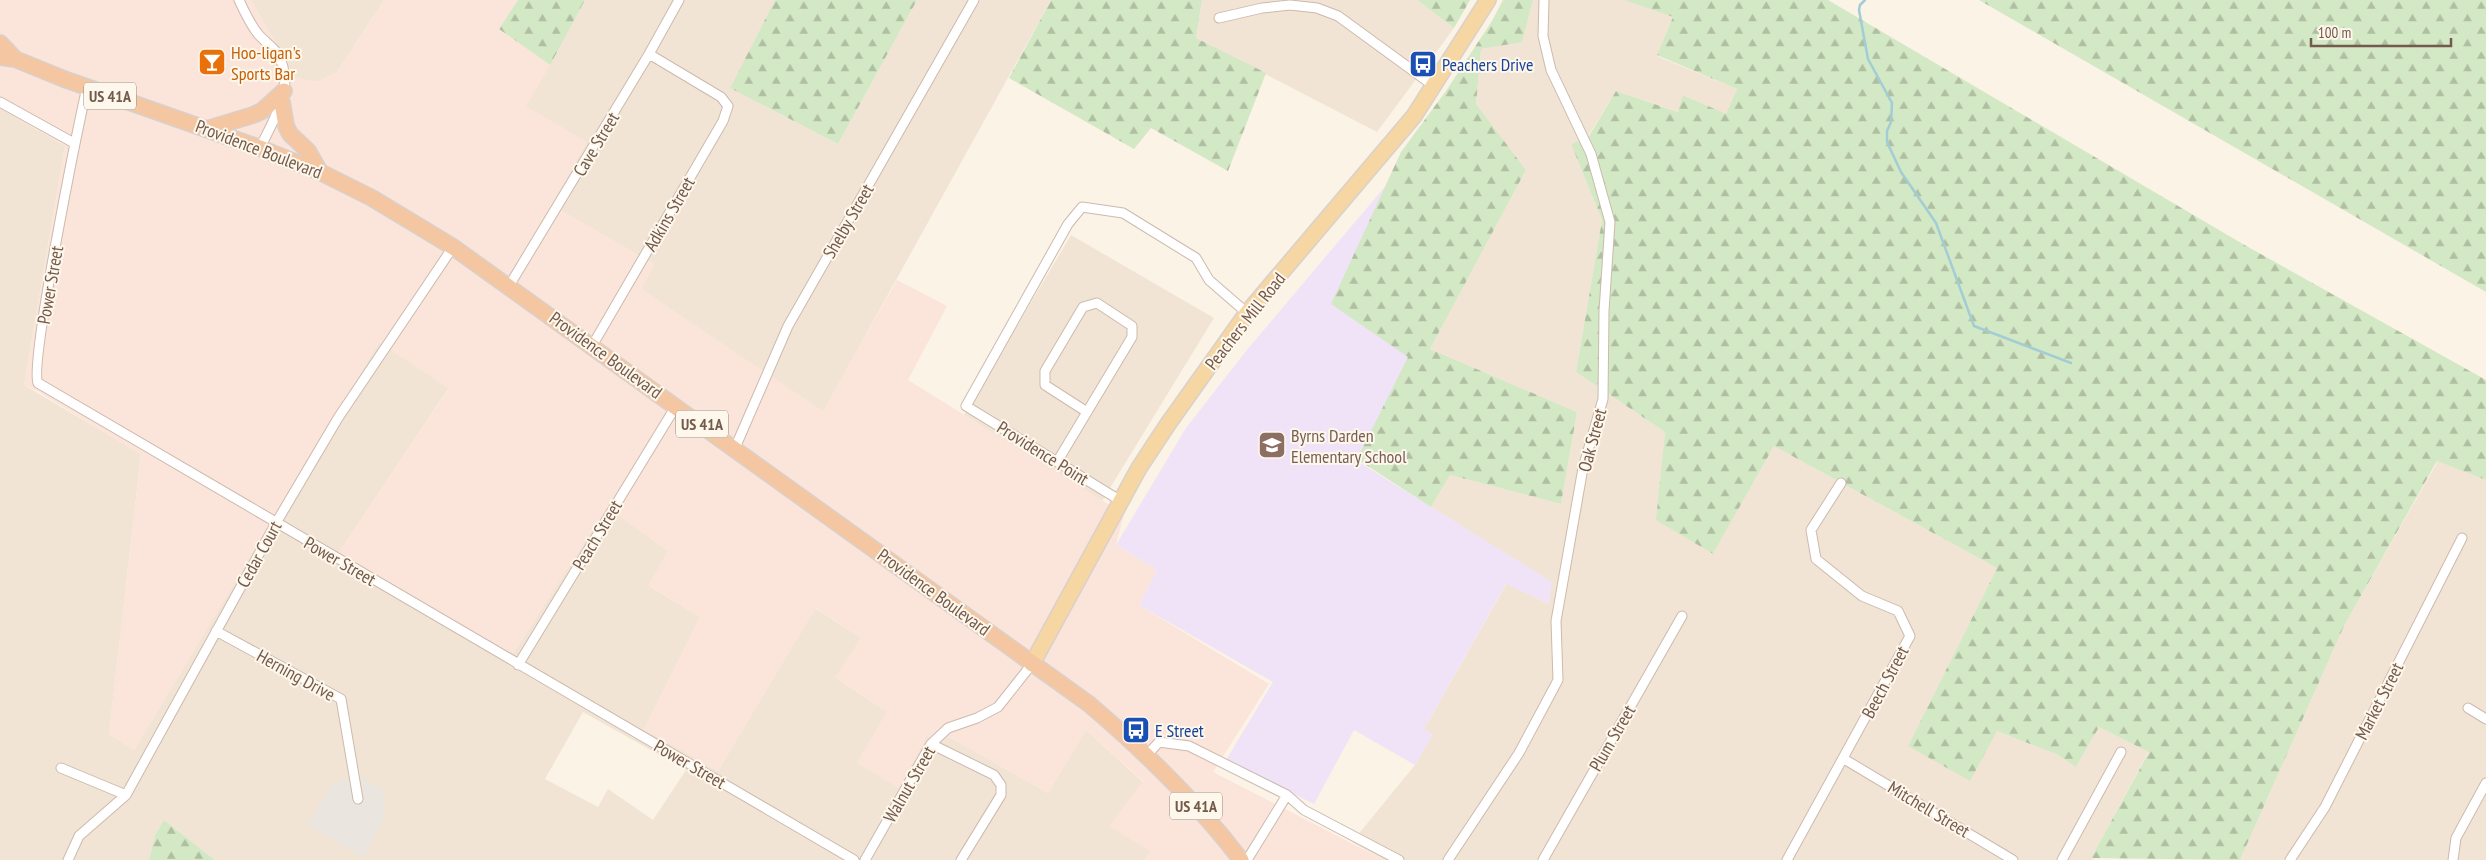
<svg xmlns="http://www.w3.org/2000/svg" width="2486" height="860" font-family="'PT Sans Narrow',sans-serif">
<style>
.residential{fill:#f2e4d5;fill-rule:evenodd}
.commercial{fill:#fbe4da}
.industrial{fill:#ebe5e0}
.education{fill:#f0e3f7}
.forest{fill:url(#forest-firs)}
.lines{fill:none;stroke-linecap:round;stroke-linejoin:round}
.stream{stroke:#a2cdd5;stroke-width:2.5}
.minor-casing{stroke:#ccbaad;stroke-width:11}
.primary-casing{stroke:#d8d1cd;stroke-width:18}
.trunk-casing{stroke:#d8d1cd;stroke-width:18}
.minor{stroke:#fff;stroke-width:9}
.primary{stroke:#f6d6a2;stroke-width:15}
.trunk{stroke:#f4c6a1;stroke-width:15}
.labels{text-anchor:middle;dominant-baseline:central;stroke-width:4;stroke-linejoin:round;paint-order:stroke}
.shield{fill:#fef7ec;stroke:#9d897c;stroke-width:1}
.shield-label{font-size:16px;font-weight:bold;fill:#735a4c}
.food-label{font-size:18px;fill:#c56008;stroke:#fef7ec;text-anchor:start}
.transit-label{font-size:18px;fill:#164399;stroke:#fef7ec;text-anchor:start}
.street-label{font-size:18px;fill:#735a4c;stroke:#fef7ec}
.education-label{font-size:18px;fill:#785e54;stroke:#fef7ec;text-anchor:start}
</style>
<defs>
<pattern id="forest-firs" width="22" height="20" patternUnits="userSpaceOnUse" patternTransform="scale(1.25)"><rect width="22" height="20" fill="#d3e8c5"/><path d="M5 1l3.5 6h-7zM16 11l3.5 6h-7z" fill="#b0bfa2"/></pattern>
</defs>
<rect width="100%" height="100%" fill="#fbf3e6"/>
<!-- residential -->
<path class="residential" d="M251,0H384L337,72L317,82L295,78Z
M585,0H775L730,88L838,144L917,0H1051L823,412L641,289L654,264L551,205L526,106Z
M1202,0H1417L1454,28L1377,132L1196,38Z
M1533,0H1624L1673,17L1657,56L1737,89L1726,115L1684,95L1679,112L1616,91L1588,136L1571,144L1602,220L1576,372L1665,432L1657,520L1713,554L1774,446L1997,568L1908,746L1997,731L2056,754L2076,767L2099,727L2149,751L2091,858L2095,860H1384L1352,842L1415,765L1432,734L1424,729L1507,583L1549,604L1551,582L1431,507L1450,475L1561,504L1577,412L1430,349L1526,170L1476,105L1481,49L1522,41Z
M0,108L65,146L24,385L141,454L109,734L134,750L379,342L449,388L339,552L512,655L607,507L668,551L649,586L700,617L644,729L718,771L815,608L861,638L836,678L887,712L857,763L926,736L951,738L1048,793L1086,730L1143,782L1151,851L1144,860H215L164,820L155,835L149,860H0ZM583,712L686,770L653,820L608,789L598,807L545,779Z
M1071,235L1214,318L1102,501L964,415Z
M2438,461L2486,480V860H2240L2344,626Z"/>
<!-- commercial -->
<path class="commercial" d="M0,0H251L295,77L317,82L337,72L384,0H518L499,29L550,65L526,106L587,142L552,205L654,264L641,289L823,411L897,280L947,306L908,380L1124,514L1116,545L1157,570L1139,605L1269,684L1213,772L1384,860H1144L1150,851L1109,826L1143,781L1086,730L1048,793L951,738L927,736L899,788L857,763L887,712L835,677L861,638L816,608L718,771L644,729L700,617L648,585L668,551L607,508L512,655L338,553L449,389L379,342L134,750L109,734L141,455L37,391L24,385L65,146L0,108Z"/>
<!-- industrial -->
<path class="industrial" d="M364,778L383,790L385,817L364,858L307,825L335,781Z"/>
<!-- education -->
<path class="education" d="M1393,177L1489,229L1359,462L1552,582L1549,604L1506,584L1424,729L1433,734L1415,765L1354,730L1314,804L1226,760L1273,682L1139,605L1157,570L1116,545L1186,428L1246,351Z"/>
<!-- forest -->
<path class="forest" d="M518,0H585L550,65L499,29Z
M775,0H917L838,144L730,88Z
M1051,0H1202L1196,38L1266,73L1228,171L1151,128L1134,149L1009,78Z
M1417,0H1470L1454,28Z
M1503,0H1533L1522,42L1481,49L1476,104L1526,170L1430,349L1577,412L1561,504L1450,475L1431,507L1357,459L1408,357L1331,304L1401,152L1446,91L1492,21Z
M1624,0H1828L2241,243L2486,380V480L2437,461L2344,626L2240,860L2091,858L2149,752L2099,727L2076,767L2056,754L1997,731L1970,781L1908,746L1997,568L1774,446L1713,554L1656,520L1665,432L1576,372L1602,220L1571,144L1589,136L1616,91L1678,112L1683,95L1726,114L1737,89L1657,55L1673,17Z
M1979,0H2486V292Z
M164,820L215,860H149L155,835Z"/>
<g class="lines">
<!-- stream -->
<path class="stream" d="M1865,0L1860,5L1859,10L1868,59L1892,103L1891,122L1887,131V142L1901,172L1936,223L1974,326L2071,363"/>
<!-- minor casing -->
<g class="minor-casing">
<path id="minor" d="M239,0C244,11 250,24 258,34C264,41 272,46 277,53C297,86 274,118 260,148
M1219,18L1262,8L1290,5L1317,8L1338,16L1434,86
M87,87C79,123 29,365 38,383L854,860
M0,102L74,143
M509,286L649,54L679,0
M592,346L723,121L728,106L721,97L649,54
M735,448L788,326L974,0
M1057,462L1132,337V326L1097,303L1083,307L1045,371V385L1087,412
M1121,501L966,406L1068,224L1082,207L1123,213L1196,258L1209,280L1247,313
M216,631L341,699L358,799
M518,665L676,406
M2468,708L2486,719
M931,744L994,775L1001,785V795L961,860
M1146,756L1159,742L1189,746L1287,795L1304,810L1399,860
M1844,759L2013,860
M61,768L126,795
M68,860L79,836L126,795L276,523L338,418L453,247
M865,860L931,744L948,728L977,718L998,707L1032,664
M1247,860L1287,795
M1448,860L1519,753L1558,680L1556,621L1583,468L1603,399L1604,311L1610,222L1591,154L1551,70L1543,36L1544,0
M1543,860L1682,616
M1787,860L1910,636L1898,611L1862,596L1816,559L1811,530L1841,483
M2062,860L2121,752
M2290,860L2325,807L2462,538
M2453,860L2456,838L2486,783"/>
</g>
<!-- primary casing -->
<g class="primary-casing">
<path id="primary" d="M1032,664L1139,468L1168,424L1247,313L1414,116L1488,0"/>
</g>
<!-- trunk casing -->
<g class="trunk-casing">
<path id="trunk" d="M0,43L15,59
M0,57L15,59L64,79L260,148L320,172L372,198L453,247L1089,704C1144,751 1197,802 1241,860
M282,102L286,126L290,134L308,151L320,172
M207,129L253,115L262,111L284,91"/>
</g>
<!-- minor -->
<use href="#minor" class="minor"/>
<!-- primary -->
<use href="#primary" class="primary"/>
<!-- trunk -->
<use href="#trunk" class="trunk"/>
</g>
<!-- icons -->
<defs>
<g id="bar-square" transform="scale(1.4375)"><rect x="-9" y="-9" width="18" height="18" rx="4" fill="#e8710a" stroke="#fef7ec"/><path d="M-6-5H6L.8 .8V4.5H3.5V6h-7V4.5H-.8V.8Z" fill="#fff"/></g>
<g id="bus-square" transform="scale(1.4375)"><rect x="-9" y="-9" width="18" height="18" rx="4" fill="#1a4fb4" stroke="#fef7ec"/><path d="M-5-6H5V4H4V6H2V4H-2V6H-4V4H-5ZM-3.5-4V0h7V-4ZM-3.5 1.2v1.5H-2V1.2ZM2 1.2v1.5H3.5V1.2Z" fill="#fff"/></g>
<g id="school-square" transform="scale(1.4375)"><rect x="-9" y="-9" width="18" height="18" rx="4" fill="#8d6e63" stroke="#fef7ec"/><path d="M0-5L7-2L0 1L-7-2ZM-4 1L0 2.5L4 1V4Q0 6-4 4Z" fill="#fff"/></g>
</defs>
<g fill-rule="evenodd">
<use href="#bar-square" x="212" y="62"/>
<use href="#bus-square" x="1423" y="64"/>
<use href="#school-square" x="1272" y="445"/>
<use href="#bus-square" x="1136" y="730"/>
</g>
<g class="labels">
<!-- shield labels -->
<g class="shield">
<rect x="84" y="82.5" width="52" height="27" rx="4"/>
<rect x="676" y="410.5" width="52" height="27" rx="4"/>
<rect x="1170" y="792.5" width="52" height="27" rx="4"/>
</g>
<g class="shield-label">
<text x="110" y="96">US 41A</text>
<text x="702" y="424">US 41A</text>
<text x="1196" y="806">US 41A</text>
</g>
<!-- food labels -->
<g class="food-label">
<text x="231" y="52">Hoo-ligan's<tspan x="231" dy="21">Sports Bar</tspan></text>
</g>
<!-- transit labels -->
<g class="transit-label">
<text x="1442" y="64">Peachers Drive</text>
<text x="1155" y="730">E Street</text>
</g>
<!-- street labels -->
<g class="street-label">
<text transform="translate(596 144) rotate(-59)">Cave Street</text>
<text transform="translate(259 149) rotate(21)">Providence Boulevard</text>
<text transform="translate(669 214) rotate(-60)">Adkins Street</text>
<text transform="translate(848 221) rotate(-60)">Shelby Street</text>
<text transform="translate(50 285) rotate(-80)">Power Street</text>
<text transform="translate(1245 321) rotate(-52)">Peachers Mill Road</text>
<text transform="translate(606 355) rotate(36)">Providence Boulevard</text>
<text transform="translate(1592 440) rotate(-75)">Oak Street</text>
<text transform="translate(1043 453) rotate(32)">Providence Point</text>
<text transform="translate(597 535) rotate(-59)">Peach Street</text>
<text transform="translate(259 554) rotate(-61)">Cedar Court</text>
<text transform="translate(340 561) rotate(30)">Power Street</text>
<text transform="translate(934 592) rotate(36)">Providence Boulevard</text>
<text transform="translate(296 675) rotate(29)">Herning Drive</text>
<text transform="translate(1885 682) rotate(-62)">Beech Street</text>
<text transform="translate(2379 701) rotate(-63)">Market Street</text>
<text transform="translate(1612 738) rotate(-60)">Plum Street</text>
<text transform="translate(690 764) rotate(30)">Power Street</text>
<text transform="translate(909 784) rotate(-60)">Walnut Street</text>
<text transform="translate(1929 809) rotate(31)">Mitchell Street</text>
</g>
<!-- education labels -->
<g class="education-label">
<text x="1291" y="435">Byrns Darden<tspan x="1291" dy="21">Elementary School</tspan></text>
</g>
</g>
<!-- scale -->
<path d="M2311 38v8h140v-8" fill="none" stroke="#735a4c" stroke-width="2.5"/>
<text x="2318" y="38" font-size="15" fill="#735a4c" stroke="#fef7ec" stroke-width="4" paint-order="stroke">100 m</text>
</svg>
